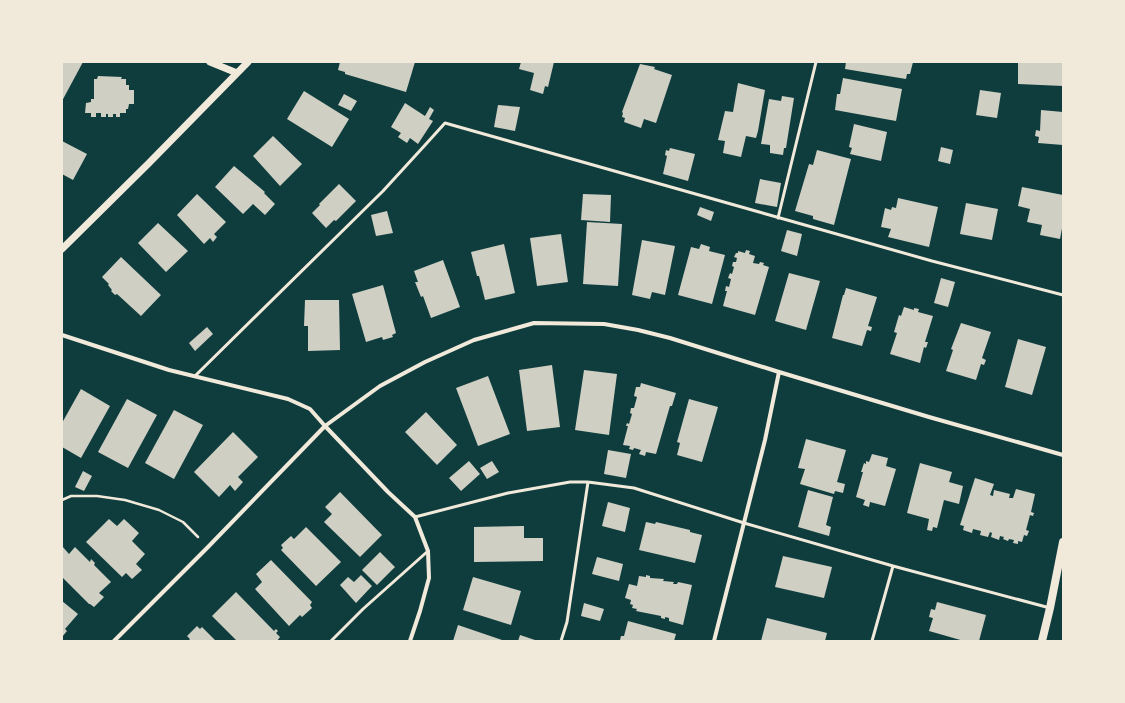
<svg xmlns="http://www.w3.org/2000/svg" width="1125" height="703" font-family="Karla,sans-serif">
<style>
.building{fill:#cfcfc3}
.lines{fill:none;stroke-linecap:round;stroke-linejoin:round}
.path{stroke:#f1e9da;stroke-width:2.5}
.service{stroke:#f1e9da;stroke-width:3}
.minor{stroke:#f1e9da;stroke-width:4}
.tertiary{stroke:#f1e9da;stroke-width:7}
.secondary{stroke:#f1e9da;stroke-width:8}
</style>
<rect width="100%" height="100%" fill="#0f3d3e"/>
<!-- building -->
<path class="building" d="M62,62H83L62,101Z
M340,62H415L406,92L345,74V72L338,70Z
M521,62H554L548,87L545,86L543,94L530,90L534,73L519,69Z
M846,62H913L910,74H907L906,79L845,69Z
M1018,62H1063V86L1018,84Z
M640,64L655,67L654,69L672,75L656,123L644,119L641,128L624,122L625,118L622,117L623,113L622,112Z
M98,76L122,77L121,79H126V85H129V90H134V104H129L128,109H126V113H120V117H116V114H113V117H108V114H106V117H101V113H96V117H91V113H85L86,103L91,102V99H94V79H97Z
M843,78L902,89L896,121L835,110L837,94H840Z
M738,83L765,90L758,131L756,138L746,136L741,157L723,153L725,141L718,140L725,111L733,112Z
M980,90L1001,93L997,118L976,115Z
M304,91L349,119L332,147L287,119Z
M344,94L357,101L351,111L338,105Z
M782,96L794,98L786,148H784L783,155L770,153V145L761,144L769,99L781,101Z
M405,103L425,116L430,107L434,110L429,119L433,121L418,144L410,138L407,143L398,137L401,133L391,127Z
M498,105L520,107L515,131L494,127Z
M1041,110L1063,112V145L1038,143L1039,137L1035,136L1036,130L1040,131Z
M854,124L887,132L881,161L850,154L852,148L849,147Z
M273,136L302,164L280,186L253,156Z
M62,141L87,154L73,180L62,174Z
M941,147L953,150L950,164L938,161Z
M670,148L695,154L688,181L663,174L667,156L665,155L666,150L669,151Z
M817,150L851,159L834,225L813,219V216L795,211L809,164L813,165Z
M234,166L265,192L264,193L275,204L265,215L253,204L243,214L215,187Z
M760,179L781,183L777,207L755,203Z
M339,184L356,201L336,221L334,220L326,228L312,213L320,205L319,204Z
M1022,187L1063,195V223L1060,239L1040,235L1042,225L1027,222L1030,209L1018,206Z
M197,194L226,222L214,234L217,237L213,242L210,238L204,244L177,215Z
M583,194L611,195L610,222L581,220Z
M898,198L938,207L929,247L888,237L891,229L881,227L885,208L891,210L892,207L896,208Z
M966,203L998,209L992,240L960,234Z
M700,207L714,212L711,221L697,215Z
M387,211L393,233L376,236L371,215Z
M587,222L622,224L618,286L583,284Z
M158,223L188,251L166,272L138,243Z
M787,230L802,234L797,256L781,251Z
M561,234L568,282L537,286L530,238Z
M642,240L675,246L665,295L652,292L650,299L632,295Z
M504,244L515,293L485,300L479,276H477L471,252Z
M701,244L710,247L709,251L725,255L712,304L678,295L691,247L699,249Z
M746,250L750,251L749,254L755,256L753,263L759,264L760,262L764,263L763,265L769,267L755,315L723,306L727,291H725L726,286L729,287L731,279L728,278L730,273L732,274L734,267L732,266L733,262H736L737,258L734,257L736,253H738V251L745,253Z
M121,257L161,295L141,316L117,294L115,295L111,291L112,290L108,285L109,284L102,277Z
M443,260L460,307L431,318L423,296L421,297L415,282H418L414,271Z
M789,273L820,281L806,330L775,321Z
M941,278L955,282L948,307L934,303Z
M383,285L396,333L392,335L393,337L383,340L382,337L366,342L352,294Z
M846,288L877,297L868,326L872,327L871,331L867,330L862,346L832,338L843,295H844Z
M305,300H339L340,350L308,351V326H304Z
M904,307L914,310V308L919,309L918,312L933,316L925,342H928L926,348L924,347L920,363L890,354L897,333L894,332L899,315L901,316Z
M961,323L991,332L982,358L986,360L984,365L981,364L976,380L946,371L953,350L951,349Z
M207,327L213,334L195,351L189,343Z
M1018,339L1046,347L1032,395L1005,387Z
M552,365L560,427L527,431L519,370Z
M584,370L617,374L609,435L575,430Z
M488,376L510,434L478,446L456,388Z
M641,383L676,393L672,406H670L656,454L646,452L645,456L639,454L641,450L634,448L633,450L629,449L630,446L623,445L628,426H626L627,423L629,424L632,414L630,413L631,408H634L637,397L634,396L636,387H640Z
M81,389L110,406L81,458L62,447V423Z
M127,399L157,415L128,468L98,452Z
M689,399L718,407L702,462L677,455L680,443L677,442Z
M174,410L203,425L174,479L145,463Z
M426,412L457,445L437,465L405,432Z
M233,432L258,457L238,477L243,482L235,491L230,485L219,497L194,472Z
M806,439L846,450L837,482L845,484L843,493L835,491L834,494L800,484L805,469L798,468Z
M608,450L631,454L626,478L604,474Z
M872,454L888,458L886,466L896,469L885,506L870,502L869,507L863,505L865,500L856,497L863,472H861L864,463L866,464V461L869,462Z
M469,461L480,474L461,491L449,478Z
M492,461L499,472L487,479L480,468Z
M920,463L952,472L949,482L963,486L959,504L944,500L937,528L933,527L932,531L927,530L929,519L907,513Z
M83,471L92,476L84,491L75,487Z
M975,478L994,484L990,495L993,496L994,490L1010,494L1009,498H1013L1016,489L1035,494L1031,512L1034,513L1033,516L1030,515L1026,530L1029,531L1027,536L1024,535L1022,542L1018,541V544L1013,543L1014,540L1009,539L1008,541L1003,539L1004,537L1000,536L999,540L991,537L992,533L990,532L988,537L980,535L981,531L973,529L972,533L963,530L964,526L960,525Z
M808,490L833,497L826,525L831,527L829,536L798,527Z
M340,492L382,535L360,557L324,522L332,514L325,507Z
M608,502L630,508L625,532L602,526Z
M109,519L117,526L124,519L139,533L132,541L145,554L136,564L142,570L132,579L126,573L122,577L86,542Z
M646,522L655,524L656,522L690,530V532L702,535L695,563L639,550Z
M524,526V538H543V561L474,562V527Z
M306,527L341,562L316,586L281,550L283,548L281,545L291,536L294,539Z
M62,546L69,554L75,547L90,562L91,559L95,563L94,565L111,582L99,593L104,597L94,607L90,604H89L62,577Z
M380,552L395,567L377,585L362,570Z
M783,556L832,567L824,598L775,587Z
M597,557L623,564L619,581L592,574Z
M271,560L312,602L310,605L312,608L302,617L300,615L289,626L255,589L262,582L256,574Z
M361,575L372,586L356,603L340,585L348,577L354,582Z
M646,575L650,576V578L664,579L663,581L674,582L673,584H677L678,582L692,585L683,625L669,621V618L665,617V619L661,618V616L636,611L637,609L632,608L633,605L630,604L631,600L625,598L629,584L637,586L639,576L646,577Z
M473,577L521,591L511,625L463,610Z
M236,592L274,631L276,629L278,631L276,633L280,637L277,641H237L212,616Z
M62,601L78,614L65,629L67,631L62,637Z
M937,602L986,615L979,641H964L929,631L933,618L929,617L931,609L935,610Z
M584,603L604,609L600,621L581,616Z
M767,618L827,633L825,641H761Z
M628,621L676,634L674,641L620,640L621,636H624Z
M458,625L505,641H453Z
M197,626L200,629L202,627L216,641H188L190,639L187,636Z
M520,635L538,641H518Z"/>
<g class="lines">
<!-- path -->
<path class="path" d="M62,500L71,496H97L125,500L159,510L183,522L198,537"/>
<!-- service -->
<path class="service" d="M778,218L816,62
M195,376L383,191L426,144L445,123L932,261L1063,295
M415,517L508,493L570,482H588L634,488L744,523L893,566L1050,608
M331,641L363,609L428,551
M561,641L567,622L588,482
M872,641L893,566"/>
<!-- minor -->
<path class="minor" d="M62,335L169,370L288,399L310,409L325,426L388,492L415,517L428,551L429,578L420,611L410,641
M114,641L208,547L325,426L380,386L425,362L474,340L534,323L604,324L638,330L670,338L779,372L929,417L1063,455
M714,641L765,440L779,372"/>
<!-- tertiary -->
<path class="tertiary" d="M210,62L237,73
M62,249L149,163L248,62"/>
<!-- secondary -->
<path class="secondary" d="M1042,641L1050,608L1063,542"/>
</g>
<!-- border -->
<rect width="1125" height="703" fill="none" stroke="#f1e9da" stroke-width="126"/>
</svg>
